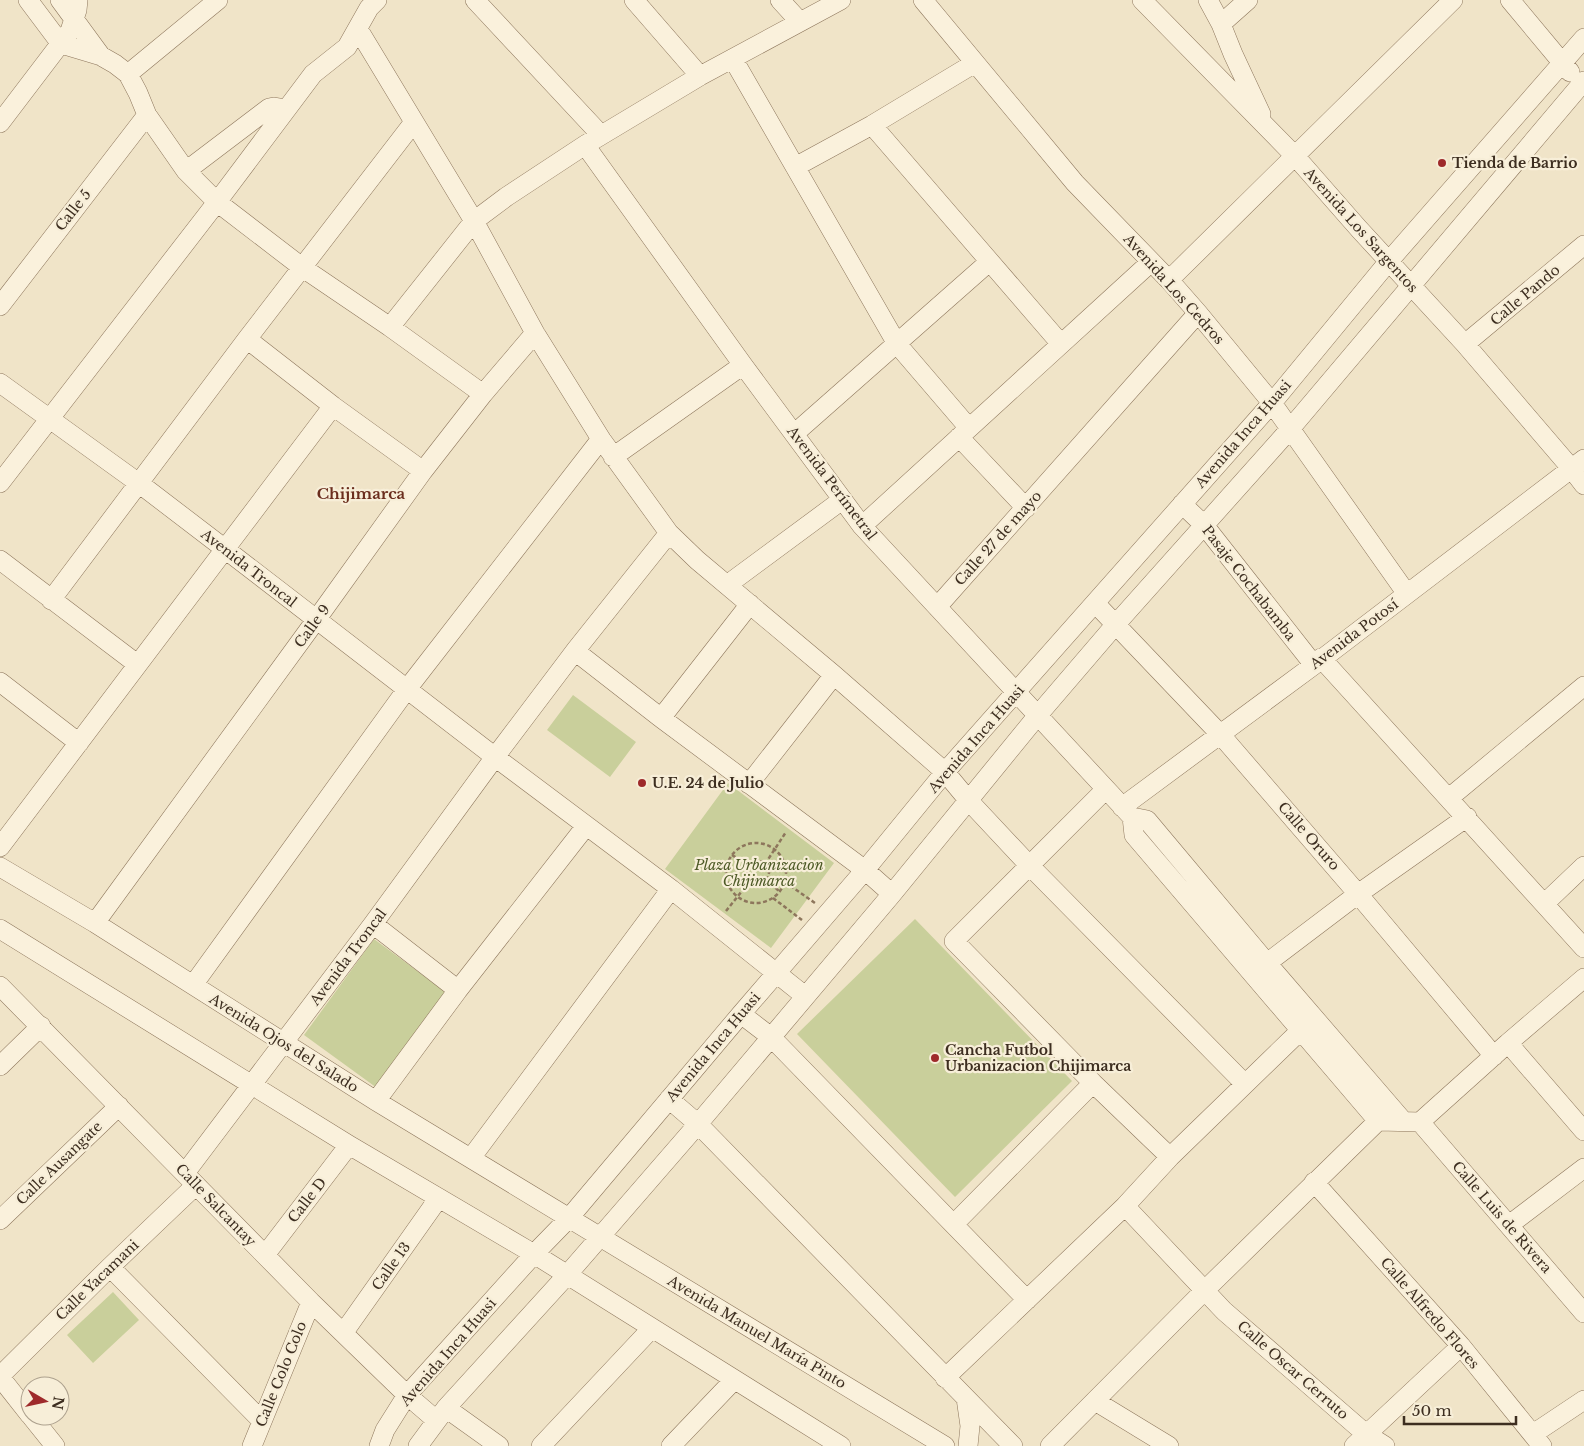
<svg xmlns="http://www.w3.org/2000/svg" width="1584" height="1446" font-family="'Libre Baskerville',serif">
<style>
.green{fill:#c9cf9b}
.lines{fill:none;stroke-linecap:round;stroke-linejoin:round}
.minor-casing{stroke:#8d765c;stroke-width:20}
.path{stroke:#8d765c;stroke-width:2.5;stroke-dasharray:4 2.5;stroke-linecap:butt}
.minor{stroke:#faf1dc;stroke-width:19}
.poi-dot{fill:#9e2a2b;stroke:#f7eed8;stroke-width:2}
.labels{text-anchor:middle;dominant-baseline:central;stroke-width:4.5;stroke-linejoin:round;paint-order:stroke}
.poi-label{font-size:14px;font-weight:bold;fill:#3d2e20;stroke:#f7eed8;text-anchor:start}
.street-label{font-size:14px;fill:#3d2e20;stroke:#f7eed8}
.park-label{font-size:14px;font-style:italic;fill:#4d5a26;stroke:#f7eed8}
.neighbourhood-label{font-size:15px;font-weight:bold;fill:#6b2e1e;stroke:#f7eed8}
</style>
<rect width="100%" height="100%" fill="#f0e4c8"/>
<!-- green -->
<path class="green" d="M573,695L636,742L610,777L547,730Z
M728,783L834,863L771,948L665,869Z
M915,919L1072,1081L955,1197L797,1034Z
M374,939L447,993L377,1088L304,1035Z
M113,1292L139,1320L93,1363L67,1335Z"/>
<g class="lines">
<!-- minor casing -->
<g class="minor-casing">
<path id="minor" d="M28,0L61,44L101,56L115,64L128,74L138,93L147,115L186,171L217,202L303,268L390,327L483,394
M60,0L101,56
M475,0L601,135
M634,0L700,76
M780,0L800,22
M923,0L1075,183L1169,280L1198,313L1272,403L1407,594
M1142,0L1295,156L1359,229L1465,344L1571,468L1584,485
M1208,0L1221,24L1233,54L1261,114
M1510,0L1570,72
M1221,24L1248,0
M358,29L474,221L535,333L601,439L669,533L697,560L834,675L945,772L969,801L1029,865L1245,1084
M733,59L897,344L969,428
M128,74L218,0
M0,123L70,31L77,10L78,0
M872,125L1061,344
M585,145L743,365L862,526L1132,817
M795,167L872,125L975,63
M186,171L269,108L274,107L286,109
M1169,280L1453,0
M0,306L147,115
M390,327L474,221L506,197L585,145L700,76L841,0
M247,339L333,406L423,471
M1465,344L1584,245
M0,383L140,484L225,549L495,757L671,889L805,996
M794,434L989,262
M959,437L1026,508
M613,457L743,365
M0,483L217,202L313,74L347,47L369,8L377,0
M1182,504L1204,525L1314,665
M862,526L1151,262
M0,560L137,664
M727,585L842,500
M51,600L247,339L414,122
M1095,603L1220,734L1358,894L1494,1056
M937,607L1198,313
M575,651L661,718L865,870L892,894
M1321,658L1584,948
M0,682L79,743
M661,718L750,604
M749,784L834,675
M1106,789L954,941L1093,1083L1170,1157
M1449,798L1584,686
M1122,807L1314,665L1584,459
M1132,817L1147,820L1267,963L1404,1122
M1132,817L1134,835L1378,1121
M0,847L333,406
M0,867L95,923L376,1101L945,1446
M1544,904L1584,866
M95,923L316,620L423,471L483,394L535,333
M373,924L458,990
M0,929L349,1145L534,1254L841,1446
M1267,963L1358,894L1467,817
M193,985L407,689L601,439
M0,986L311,1302L407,1395L436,1420
M741,1014L771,1037L1027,1300
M1508,1043L1584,1131
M0,1066L41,1026
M669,1099L698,1124L1013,1446
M376,1101L458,990L586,826
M1420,1122L1584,1313
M471,1158L671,889
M185,1173L373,924L495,757L575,651L669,533
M1314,1182L1461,1346L1542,1446
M1125,1206L1224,1311L1366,1434L1385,1446
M0,1220L119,1106
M954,1224L1093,1083
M1509,1225L1584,1168
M265,1255L349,1145
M110,1267L261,1420
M344,1332L438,1199
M0,1376L110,1267L196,1185
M0,1377L30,1415
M945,1378L1125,1206L1170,1157L1300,1031
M966,1398L970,1426L968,1446
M1095,1401L1169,1446
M446,1408L499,1446
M31,1416L55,1446
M1533,1434L1584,1400
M252,1446L311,1302
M379,1446L385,1430L407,1395L534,1254L569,1218L741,1014L865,870L945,772L1272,403L1389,261L1584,38
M418,1446L446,1408L567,1275L698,1124L892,894L1038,715L1116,624L1290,429L1584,81
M541,1446L652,1328
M671,1446L734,1380
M1050,1446L1204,1291L1378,1121L1420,1122L1508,1043L1584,978
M1354,1446L1461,1346"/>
</g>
<!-- path -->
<path class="path" d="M726 873a30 30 0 1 1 60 0a30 30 0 1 1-60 0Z
M732,855L749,866
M747 872a11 11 0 1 1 22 0a11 11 0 1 1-22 0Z
M765,864L786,832
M766,879L780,892
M785,882L815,903
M773,898L802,920
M726,911L750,881"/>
<!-- minor -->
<use href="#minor" class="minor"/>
</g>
<!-- markers -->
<g class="poi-dot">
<circle cx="1442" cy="163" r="5"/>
<circle cx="642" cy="783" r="5"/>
<circle cx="935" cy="1058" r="5"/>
</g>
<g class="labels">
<!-- poi labels -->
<g class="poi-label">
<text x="1452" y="163">Tienda de Barrio</text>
<text x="652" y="783">U.E. 24 de Julio</text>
<text x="945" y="1050">Cancha Futbol<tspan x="945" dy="16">Urbanizacion Chijimarca</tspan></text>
</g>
<!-- street labels -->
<g class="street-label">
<text transform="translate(73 210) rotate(-52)">Calle 5</text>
<text transform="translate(1361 230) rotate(48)">Avenida Los Sargentos</text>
<text transform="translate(1174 289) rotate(48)">Avenida Los Cedros</text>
<text transform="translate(1525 295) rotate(-40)">Calle Pando</text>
<text transform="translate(1243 434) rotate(-49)">Avenida Inca Huasi</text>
<text transform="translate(832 483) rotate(53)">Avenida Perímetral</text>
<text transform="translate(998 538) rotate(-48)">Calle 27 de mayo</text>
<text transform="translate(249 568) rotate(38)">Avenida Troncal</text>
<text transform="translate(1249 583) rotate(52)">Pasaje Cochabamba</text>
<text transform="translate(312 626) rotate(-54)">Calle 9</text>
<text transform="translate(1354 634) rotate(-37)">Avenida Potosí</text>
<text transform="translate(976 739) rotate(-49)">Avenida Inca Huasi</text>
<text transform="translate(1309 836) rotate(49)">Calle Oruro</text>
<text transform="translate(348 957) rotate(-53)">Avenida Troncal</text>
<text transform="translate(284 1043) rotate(32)">Avenida Ojos del Salado</text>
<text transform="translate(713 1047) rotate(-50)">Avenida Inca Huasi</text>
<text transform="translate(59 1163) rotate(-44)">Calle Ausangate</text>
<text transform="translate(307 1200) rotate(-52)">Calle D</text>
<text transform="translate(216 1205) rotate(46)">Calle Salcantay</text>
<text transform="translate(1502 1217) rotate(49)">Calle Luis de Rivera</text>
<text transform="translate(391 1266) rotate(-55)">Calle 13</text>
<text transform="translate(97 1280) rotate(-44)">Calle Yacamani</text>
<text transform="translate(1430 1313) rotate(49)">Calle Alfredo Flores</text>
<text transform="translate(757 1332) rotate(31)">Avenida Manuel María Pinto</text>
<text transform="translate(448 1352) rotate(-49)">Avenida Inca Huasi</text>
<text transform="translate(1293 1370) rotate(41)">Calle Oscar Cerruto</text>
<text transform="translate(281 1374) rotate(-68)">Calle Colo Colo</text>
</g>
<!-- park labels -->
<g class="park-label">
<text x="759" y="865">Plaza Urbanizacion<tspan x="759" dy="16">Chijimarca</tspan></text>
</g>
<!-- neighbourhood labels -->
<g class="neighbourhood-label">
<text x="361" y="493">Chijimarca</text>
</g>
</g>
<!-- north arrow -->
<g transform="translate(45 1401) rotate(99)"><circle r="24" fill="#f7eed8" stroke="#ada18e"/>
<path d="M0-4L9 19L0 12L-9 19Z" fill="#9e2a2b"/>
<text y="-8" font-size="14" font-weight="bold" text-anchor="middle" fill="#3d2e20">N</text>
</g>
<!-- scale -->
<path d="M1404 1416v8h112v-8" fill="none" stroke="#3d2e20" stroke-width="2.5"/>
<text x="1412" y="1416" font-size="15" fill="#3d2e20" stroke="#f7eed8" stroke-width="4" paint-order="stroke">50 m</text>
</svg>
